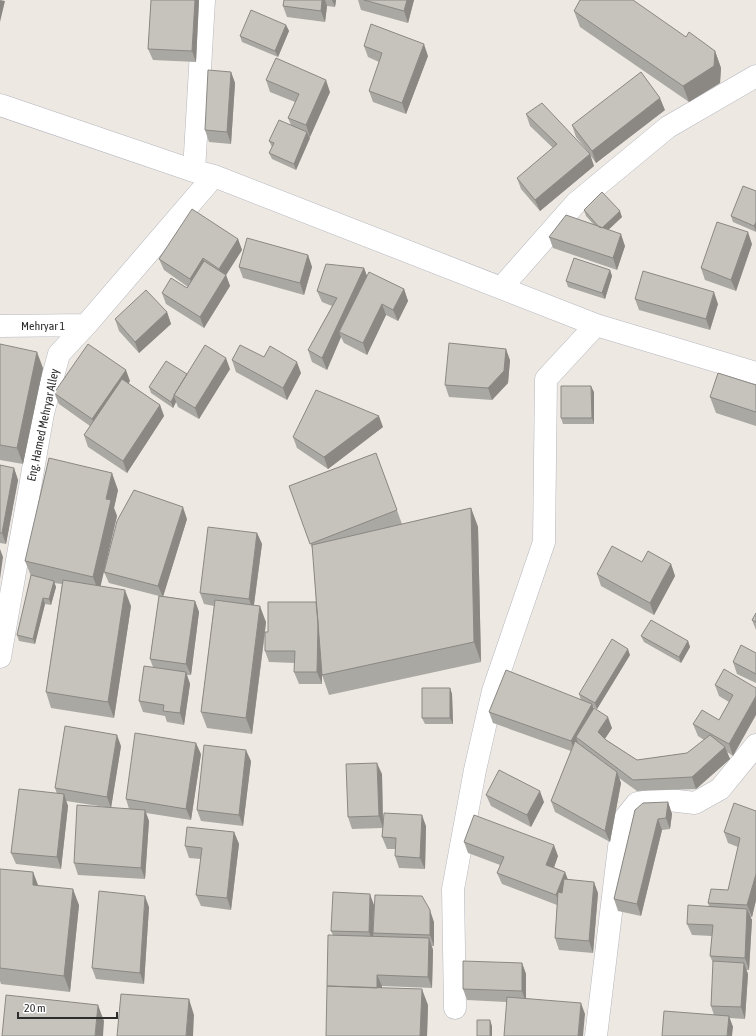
<svg xmlns="http://www.w3.org/2000/svg" width="756" height="1036" font-family="'Asap Condensed',sans-serif">
<style>
.lines{fill:none;stroke-linecap:round;stroke-linejoin:round}
.minor-casing{stroke:#b5b6bf;stroke-width:23}
.minor{stroke:#fff;stroke-width:22}
.wall{fill:#aaa8a3}
.shaded-wall{fill:#8b8884}
.building{fill:#c6c3bd;stroke:#8b8884}
.labels{text-anchor:middle;dominant-baseline:central;stroke-width:4;stroke-linejoin:round;paint-order:stroke}
.street-label{font-size:12px;fill:#2d2d2d;stroke:#fff}
</style>
<rect width="100%" height="100%" fill="#ede9e2"/>
<g class="lines">
<!-- minor casing -->
<g class="minor-casing">
<path id="minor" d="M0,105L194,171L214,176L596,325L756,373
M194,171L204,0
M501,288L576,203L668,127L756,76
M0,326L86,325
M0,657L43,413L59,354L86,325L214,176
M455,1008L453,889L475,770L493,691L544,542L546,379L596,325
M596,1036L620,839L625,818L637,803L660,799L695,803L720,789L756,745"/>
</g>
<!-- minor -->
<use href="#minor" class="minor"/>
</g>
<!-- wall -->
<path class="wall" d="M151,0H199L196,62L153,60L148,49Z
M284,0H336L335,7L327,6L325,22L287,17L283,6Z
M358,0H414L408,23L361,10Z
M574,11L686,37L715,51L721,68L720,83L689,102L580,27Z
M286,25L289,31L278,57L242,42L240,36Z
M364,46L428,56L406,114L373,102L369,91L379,62L368,57Z
M231,72L235,83L231,144L209,142L205,130Z
M266,80L330,92L310,137L309,136L310,138L296,170L272,159L269,153L272,147L269,141L291,125L288,118L295,102L270,92Z
M665,110L596,163L590,155L594,166L540,211L521,189L517,178L553,148L530,126L526,114L589,153L576,137L572,125Z
M756,191V232L733,222L731,216Z
M584,210L622,217L608,230L625,246L617,270L553,248L549,237L594,225L586,216Z
M238,239L242,250L226,275L230,286L204,328L166,304L162,293L187,288L188,287L164,270L159,259Z
M752,244L736,291L705,280L701,268Z
M308,255L312,267L304,295L243,278L239,267Z
M364,268L367,276L404,289L408,301L398,321L386,315L367,355L344,343L341,337L327,370L312,362L308,350L332,306L322,302L317,291Z
M610,270L612,276L605,299L568,287L566,281Z
M635,299L718,304L710,330L639,310Z
M167,312L171,324L139,353L119,331L115,319Z
M0,344L43,368L23,464L0,460Z
M264,357L301,373L287,400L236,372L232,360Z
M510,360L508,383L492,400L449,397L445,385Z
M230,369L199,419L178,407L176,402L173,408L151,393L149,387L187,374Z
M130,381L128,383L160,405L164,416L127,473L88,447L84,435L90,426L59,404L54,393Z
M756,385V426L716,413L710,397Z
M594,392V424H563L561,418Z
M383,427L328,469L297,448L293,437Z
M376,453L402,524L471,508L478,527L481,662L329,695L322,675V684H299L294,672L295,663L269,662L265,651V633L252,734L207,728L201,712L214,606L204,604L200,593L257,533L262,544L254,605L266,622L265,632H268L316,602L313,551L289,486Z
M0,465L14,468L18,480L6,544L0,543Z
M118,490L114,508L117,516L100,586L131,606L114,718L51,708L46,692L62,584L54,583L56,587L51,605L45,604L35,644L19,641L17,635L31,576L25,561Z
M187,519L163,596L195,601L199,612L191,675H187L190,684L184,725L167,722L165,716L143,712L139,701L153,667L150,659L159,596L109,583L104,572Z
M642,562L671,564L675,576L654,615L601,586L597,574Z
M756,613V630L752,620Z
M641,636L688,641L690,647L681,663L644,642Z
M756,653V683L737,674L733,662Z
M630,655L597,709L593,707L594,709L612,728L605,739L637,760L687,753L704,740L698,736L693,724L719,720L729,702L719,696L715,685L756,688L733,756L727,752L730,759L696,789L637,791L619,778L621,783L610,842L555,812L551,801L571,751L493,723L489,712L581,700L579,694Z
M450,688L452,694L453,724H425L422,718Z
M121,746L111,808L129,809L126,799L201,754L191,820L146,813L149,821L145,879L78,875L74,863L106,807L66,801L68,806L61,869L16,864L11,853L57,794L55,788Z
M251,761L243,826L201,821L197,810Z
M382,774L383,822L426,826L425,869L399,868L395,856L396,849H387L382,837L383,828L352,829L348,817Z
M486,795L544,802L531,827L491,806Z
M668,802L672,814L670,829L662,830L641,916L618,911L614,899L635,810Z
M756,811V900L752,917H750L752,920L749,970H746L748,974L745,1019L729,1018L733,1027L714,1015L711,1006L713,963L710,956L712,936L692,935L687,924L709,906L708,903L728,890L738,847L728,843L724,832Z
M234,832L239,844L231,910L201,906L196,895L201,859L189,858L185,846Z
M464,842L558,856L554,867L565,872L568,880L598,893L593,953L559,950L555,938L557,905L502,884L497,873L500,865L468,853Z
M0,869L33,872L38,885L79,905L70,992L1,984L0,981Z
M374,905L373,929L434,922V946H432L433,950L432,988L382,986V988L428,1005L427,1036H326L333,935L331,931Z
M149,907L144,984L96,979L92,968Z
M522,963L526,974V999L585,1014L506,1002L467,1000L463,989Z"/>
<!-- shaded-wall -->
<path class="shaded-wall" d="M0,0L5,1L0,22Z
M195,0H199L196,62L192,51Z
M322,0H325L327,6L325,22L321,11Z
M332,0H336L335,7Z
M407,0H414L408,23L404,11Z
M286,25L289,31L278,57L275,51Z
M424,44L428,56L406,114L402,103Z
M715,51L721,68L720,83L689,102L683,86Z
M231,72L235,83L231,144L227,132Z
M326,80L330,92L310,137L306,125Z
M660,98L665,110L596,163L592,151Z
M307,132L310,138L296,170L294,164Z
M590,154L594,166L540,211L535,200Z
M620,211L622,217L603,235L601,229Z
M756,222V231L754,226Z
M748,232L752,244L736,291L731,280Z
M621,234L625,246L617,270L613,258Z
M238,239L242,250L226,275L230,286L204,328L200,317L223,280L219,269Z
M308,255L312,267L304,295L300,283Z
M203,258L207,270L194,290L190,279Z
M364,268L368,279L339,332L341,337L327,370L322,358Z
M610,270L612,276L605,299L602,293Z
M404,289L408,301L398,321L393,310Z
M714,292L718,304L710,330L706,319Z
M382,304L386,315L367,355L363,343Z
M167,312L171,324L139,353L135,342Z
M506,349L510,360L508,383L492,400L488,388Z
M37,352L43,368L23,464L17,448Z
M226,358L230,369L199,419L195,408Z
M297,362L301,373L287,400L283,388Z
M126,370L130,381L96,431L92,419Z
M591,386L594,392V424L592,418Z
M174,396L176,402L173,408L171,402Z
M160,405L164,416L127,473L123,461Z
M379,416L383,427L328,469L324,457Z
M14,468L18,480L6,544L2,533Z
M112,473L118,490L114,508L117,516L99,593L93,577L106,499Z
M183,507L187,519L163,597L158,586Z
M471,508L478,527L481,662L474,642Z
M257,533L262,544L253,611L249,599Z
M0,549L3,557L0,579Z
M671,564L675,576L654,615L650,603Z
M54,581L56,587L51,605L49,599Z
M125,590L131,606L114,718L108,702Z
M43,598L45,604L35,644L33,639Z
M195,601L199,612L191,675L186,664Z
M318,602L322,614V684L317,672Z
M260,606L266,622L252,734L246,718Z
M688,641L690,647L681,663L679,657Z
M628,649L630,655L597,709L595,703Z
M186,672L190,684L184,725L180,713Z
M450,688L452,694L453,724L450,718Z
M756,696V715L733,756L729,744Z
M592,704L596,716L576,737L579,746L575,753L571,741Z
M608,717L612,728L602,743L598,732Z
M117,735L121,746L111,808L107,797Z
M196,743L201,754L191,820L186,809Z
M725,747L730,759L696,789L692,777Z
M246,750L251,761L243,826L239,815Z
M377,763L382,774L383,828L379,816Z
M617,772L621,783L610,842L605,831Z
M540,791L544,802L531,827L527,815Z
M64,794L68,806L61,869L57,857Z
M668,802L672,814L670,829L666,818Z
M145,810L149,821L145,879L141,868Z
M422,815L426,826L425,869L420,858Z
M658,819L662,830L641,916L637,904Z
M234,832L239,844L231,910L227,898Z
M554,845L558,856L551,876L546,865Z
M33,872L39,888L33,885Z
M565,872L569,883L561,907L556,895Z
M756,874V900L752,917L747,905Z
M594,882L598,893L593,953L589,941Z
M73,889L79,905L70,992L64,976Z
M370,894L374,905L373,943L369,932Z
M145,896L149,907L144,984L140,973Z
M747,909L752,920L749,970L745,958Z
M430,910L434,922V946L430,935Z
M429,938L433,950L432,988L428,977Z
M522,963L526,974V1003L522,991Z
M744,963L748,974L745,1019L741,1007Z
M377,975L382,986L381,1002L377,990Z
M422,989L428,1005L427,1036H420Z
M189,999L194,1015L193,1036H186Z
M581,1003L585,1014L583,1036H578Z
M98,1005L104,1021L103,1036H95Z
M729,1016L733,1027L732,1036H727Z
M490,1020L492,1026V1036H490Z"/>
<!-- building -->
<path class="building" d="M151,0H195L192,51L148,49Z
M284,0H322L321,11L283,6Z
M364,0H407L404,11Z
M580,0H633L686,37L689,32L715,51L714,66L683,86L574,11Z
M251,10L286,25L275,51L240,36Z
M371,24L424,44L402,103L369,91L382,53L364,46Z
M276,58L326,80L306,125L288,118L299,94L266,80Z
M208,70L231,72L227,132L205,130Z
M641,72L660,98L592,151L572,125Z
M542,103L590,154L535,200L517,178L557,144L526,114Z
M279,120L307,132L294,164L269,153L274,143L269,141Z
M743,186L756,191V222L754,226L731,216Z
M602,192L620,211L602,228L599,227L584,210Z
M192,209L238,239L219,269L203,258L190,279L159,259Z
M566,215L621,234L613,258L549,237Z
M717,222L748,232L731,280L701,268Z
M247,238L308,255L300,283L239,267Z
M574,258L610,270L602,293L566,281Z
M204,261L226,275L200,317L162,293L171,278L187,288Z
M326,264L364,268L322,358L308,350L337,298L317,291Z
M643,271L714,292L706,319L635,299Z
M369,272L404,289L393,310L382,304L363,343L339,332Z
M146,290L167,312L135,342L115,319Z
M449,343L506,349L504,371L488,388L445,385Z
M0,344L37,352L17,448L0,445Z
M88,344L126,370L92,419L54,393Z
M205,345L226,358L195,408L174,395Z
M240,345L264,357L270,346L297,362L283,388L232,360Z
M166,361L187,374L174,395V396L171,402L149,387Z
M718,373L756,385V412L710,397Z
M122,379L160,405L123,461L84,435Z
M561,386H591L592,418H561Z
M316,390L379,416L324,457L293,437Z
M376,453L397,510L310,544L289,486Z
M49,458L112,473L106,499L111,500L93,577L25,561Z
M0,465L14,468L2,533H0Z
M134,490L183,507L158,586L104,572L117,521Z
M471,508L474,642L322,675L312,545Z
M208,527L257,533L249,599L200,593Z
M612,546L642,562L648,551L671,564L650,603L597,574Z
M31,575L54,581L49,599L43,598L33,639L17,635Z
M63,580L125,590L108,702L46,692Z
M159,596L195,601L186,664L150,659Z
M215,600L260,606L246,718L201,712Z
M268,602H316L318,623L317,672H294L295,651H265V632H268Z
M756,613V622L752,620Z
M651,620L688,641L679,657L641,636Z
M612,639L628,649L595,703L579,694Z
M741,645L756,653V674L733,662Z
M144,666L186,672L180,713L163,711L164,705L139,701Z
M724,669L756,688V696L729,744L693,724L702,710L719,720L733,695L715,685Z
M506,670L592,704L571,741L489,712Z
M422,688H450V718H422Z
M594,708L608,717L598,732L606,740L637,760L687,753L710,735L725,747L692,777L633,780L576,737Z
M65,726L117,735L107,797L55,788Z
M135,733L196,743L186,809L126,799Z
M575,741L617,772L605,831L551,801Z
M204,745L246,750L239,815L197,810Z
M377,763L379,816L348,817L346,764Z
M499,770L540,791L527,815L486,795Z
M19,789L64,794L57,857L11,853Z
M668,802L666,818L658,819L637,904L614,899L635,810L643,803Z
M734,803L756,811V874L747,905L708,903L711,889L728,890L740,838L724,832Z
M77,805L145,810L141,868L74,863Z
M384,813L422,815L420,858L395,856L396,838L382,837Z
M474,815L554,845L546,865L565,872L556,895L497,873L504,857L464,842Z
M187,827L234,832L227,898L196,895L202,848L185,846Z
M0,869L33,872V885L73,889L64,976L0,968Z
M564,879L594,882L589,941L555,938L558,892L562,893Z
M99,891L145,896L140,973L92,968Z
M333,892L370,894L369,932L331,931Z
M375,895L422,896L430,910V935L373,933Z
M688,905L747,909L745,958L710,956L713,925L687,924Z
M328,935L429,938L428,977L377,975V988L327,986Z
M463,961L522,963V991L463,989Z
M713,961L744,963L741,1007L711,1006Z
M327,986L422,989L420,1036H326Z
M121,994L189,999L186,1036H117Z
M6,995L98,1005L95,1036H2Z
M507,997L581,1003L578,1036H504Z
M664,1011L729,1016L727,1036H662Z
M477,1020H490V1036H477Z"/>
<g class="labels">
<!-- street labels -->
<g class="street-label">
<text x="43" y="326">Mehryar 1</text>
<text transform="translate(43 425) rotate(-78)">Eng. Hamed Mehryar Alley</text>
</g>
</g>
<!-- scale -->
<path d="M18 1012v6h99v-6" fill="none" stroke="#2d2d2d" stroke-width="2"/>
<text x="24" y="1012" font-size="12" fill="#2d2d2d" stroke="#ffffff" stroke-width="3" paint-order="stroke">20 m</text>
</svg>
